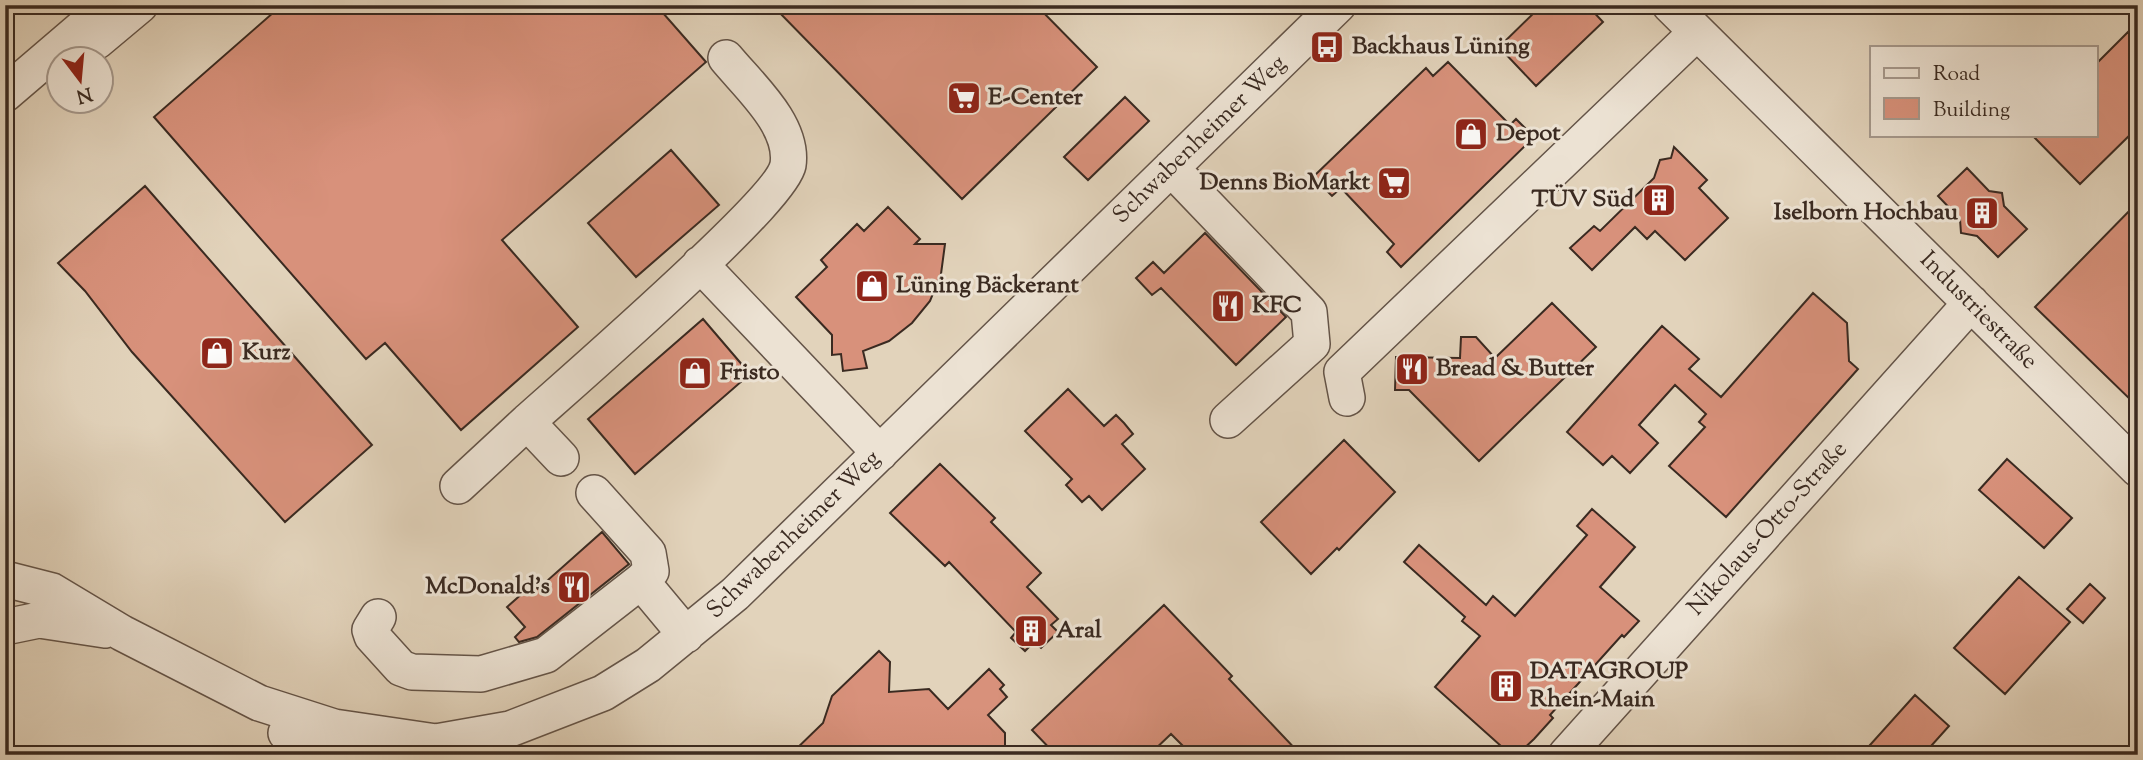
<svg xmlns="http://www.w3.org/2000/svg" width="2143" height="760" font-family="'Sorts Mill Goudy',serif">
<style>
.building{fill:#d8917b;stroke:#3a2a21;stroke-width:2}
.lines{fill:none;stroke-linecap:round;stroke-linejoin:round}
.minor-casing{stroke:#645448;stroke-width:38}
.minor{stroke:#ece2d3;stroke-width:35}
.labels{text-anchor:middle;dominant-baseline:central;stroke-width:6;stroke-linejoin:round;paint-order:stroke}
.poi-label{font-size:24px;font-weight:bold;fill:#3a2a21;stroke:#ece2d3;text-anchor:start}
.street-label{font-size:24px;fill:#3a2a21;stroke:#ece2d3}
</style>
<rect width="100%" height="100%" fill="#e2d3bb"/>
<filter id="stains"><feTurbulence type="fractalNoise" baseFrequency=".00286" numOctaves="4"/><feColorMatrix values="0 0 0 0 .2 0 0 0 0 .09 0 0 0 0 .02 0 0 0 .5 -.17"/></filter>
<radialGradient id="worn" r=".72"><stop offset=".6" stop-color="#630" stop-opacity="0"/><stop offset="1" stop-color="#630" stop-opacity=".3"/></radialGradient>
<!-- building -->
<path class="building" d="M282,5H656L706,62L502,240L578,327L461,430L385,343L366,359L154,117Z
M772,5H1036L1097,67L962,199Z
M1542,5H1587L1603,22L1536,86L1499,47Z
M2128,32L2138,43V127L2080,184L2032,135H2096V64Z
M1448,62L1510,125L1516,119L1534,137L1401,267L1387,252L1394,244L1341,188L1332,196L1313,177L1426,68L1433,76Z
M1125,97L1149,121L1088,180L1064,157Z
M1674,147L1707,180L1699,188L1728,218L1685,260L1655,231L1647,239L1635,227L1592,270L1570,248L1594,226L1600,231L1654,178L1660,160L1671,158Z
M671,150L719,205L636,277L588,223Z
M1967,168L1989,191L2002,193L2004,206L2027,229L1998,257L1977,236L1961,233L1960,219L1938,196Z
M145,186L372,445L285,522L132,352L85,291L58,263Z
M2138,202V407L2035,307Z
M888,207L920,239L915,244H945L941,274L930,301L912,323L889,341L863,351L867,368L843,371L841,354L832,355V335L796,297L827,267L821,260L857,224L864,231Z
M1205,233L1286,317L1236,365L1161,288L1152,295L1136,278L1153,262L1164,273Z
M1813,293L1847,323L1849,361L1858,369L1726,517L1669,466L1705,427L1699,422L1706,414L1675,385L1639,425L1658,443L1630,473L1612,456L1603,465L1567,432L1662,326L1699,359L1689,369L1721,397Z
M1552,303L1596,347L1479,461L1409,390H1395L1396,357L1460,358L1461,337H1476L1495,358Z
M703,319L750,374L635,474L588,419Z
M1068,389L1104,426L1116,415L1124,423L1133,434L1122,444L1145,469L1102,510L1089,496L1082,502L1066,485L1072,479L1025,431Z
M1344,440L1395,492L1339,550L1337,548L1311,574L1261,522Z
M2007,459L2072,518L2044,548L1979,490Z
M940,464L995,518L991,522L1041,573L1027,587L1058,619L1051,625L1058,632L1041,648L1034,642L1025,651L1011,638L1016,632L949,562L945,566L890,513Z
M1592,509L1635,547L1600,587L1639,621L1624,637L1622,635L1550,715L1553,718L1534,739L1517,755H1511L1435,687L1480,636L1462,621L1465,617L1404,562L1419,545L1486,605L1493,596L1515,616L1587,535L1577,526Z
M602,532L629,564L537,637L519,642L515,637L525,627L507,607L533,584L538,589Z
M2019,577L2070,622L2005,694L1954,648Z
M2090,584L2105,598L2083,623L2067,609Z
M1164,605L1232,676L1229,679L1301,755H1192L1171,734L1149,755H1056L1032,730Z
M879,651L890,662L889,692L929,689L948,709L989,669L1004,685L1000,689L1007,697L988,715L1005,733V746L996,755H790L823,723L832,696Z
M1915,695L1949,726L1923,755H1861Z"/>
<g class="lines">
<!-- minor casing -->
<g class="minor-casing">
<path id="minor" d="M1670,5L2138,469
M97,41L140,5
M5,94L109,5
M1171,168L1309,312L1312,344L1228,420
M700,264L880,453
M1347,398L1342,372L1697,32
M561,458L527,422C567,386 781,201 788,165C794,125 749,86 726,58
M458,486L527,422
M594,493L648,553L651,571L641,581
M5,579L52,591L122,633L259,703L334,727L436,742L510,729L603,693L648,665L735,594L1338,5
M378,617L370,630L372,636L401,668L412,672L481,674L546,655L641,581L686,635
M5,627L39,620L105,630
M286,733L337,755
M1566,755L1971,303"/>
</g>
<!-- minor -->
<use href="#minor" class="minor"/>
</g>
<!-- icons -->
<defs>
<g id="bus-square" transform="scale(1.75)"><rect x="-9" y="-9" width="18" height="18" rx="4" fill="#8f2418" stroke="#ece2d3"/><path d="M-5-6H5V4H4V6H2V4H-2V6H-4V4H-5ZM-3.5-4V0h7V-4ZM-3.5 1.2v1.5H-2V1.2ZM2 1.2v1.5H3.5V1.2Z" fill="#fff"/></g>
<g id="supermarket-square" transform="scale(1.75)"><rect x="-9" y="-9" width="18" height="18" rx="4" fill="#8f2418" stroke="#ece2d3"/><path d="M-6-5.5h2.5l.6 2H6L4.5 2H-2.5L-4.4-4H-6ZM-1.5 3.2a1.3 1.3 0 1 0 .1 0ZM3 3.2a1.3 1.3 0 1 0 .1 0Z" fill="#fff"/></g>
<g id="shop-square" transform="scale(1.75)"><rect x="-9" y="-9" width="18" height="18" rx="4" fill="#8f2418" stroke="#ece2d3"/><path d="M-5-2.5h2.3a2.7 3.5 0 0 1 5.4 0H5L5.5 6h-11ZM-1.5-2.5h3a1.5 2.3 0 0 0-3 0Z" fill="#fff"/></g>
<g id="building-square" transform="scale(1.75)"><rect x="-9" y="-9" width="18" height="18" rx="4" fill="#8f2418" stroke="#ece2d3"/><path d="M-4-6H4V6H1V3H-1V6H-4ZM-2.5-4.3h1.7v1.8h-1.7ZM.8-4.3h1.7v1.8H.8ZM-2.5-1h1.7V.8h-1.7ZM.8-1h1.7V.8H.8Z" fill="#fff"/></g>
<g id="restaurant-square" transform="scale(1.75)"><rect x="-9" y="-9" width="18" height="18" rx="4" fill="#8f2418" stroke="#ece2d3"/><path d="M-5-6h1v4h1v-4h1v4h1v-4h1v5L-1.5 .5V6h-2V.5L-5-1ZM5-6V6H3V1.5H1.5Q1.5-4 5-6Z" fill="#fff"/></g>
</defs>
<g fill-rule="evenodd">
<use href="#bus-square" x="1327" y="47"/>
<use href="#supermarket-square" x="964" y="98"/>
<use href="#shop-square" x="1471" y="134"/>
<use href="#supermarket-square" x="1394" y="183"/>
<use href="#building-square" x="1659" y="200"/>
<use href="#building-square" x="1982" y="213"/>
<use href="#shop-square" x="872" y="286"/>
<use href="#restaurant-square" x="1228" y="306"/>
<use href="#shop-square" x="217" y="353"/>
<use href="#restaurant-square" x="1412" y="369"/>
<use href="#shop-square" x="695" y="373"/>
<use href="#restaurant-square" x="574" y="587"/>
<use href="#building-square" x="1031" y="631"/>
<use href="#building-square" x="1506" y="686"/>
</g>
<g class="labels">
<!-- poi labels -->
<g class="poi-label">
<text x="1352" y="47">Backhaus Lüning</text>
<text x="988" y="98">E-Center</text>
<text x="1496" y="134">Depot</text>
<text x="1370" y="183" text-anchor="end">Denns BioMarkt</text>
<text x="1634" y="200" text-anchor="end">TÜV Süd</text>
<text x="1958" y="213" text-anchor="end">Iselborn Hochbau</text>
<text x="896" y="286">Lüning Bäckerant</text>
<text x="1252" y="306">KFC</text>
<text x="242" y="353">Kurz</text>
<text x="1436" y="369">Bread &amp; Butter</text>
<text x="720" y="373">Fristo</text>
<text x="550" y="587" text-anchor="end">McDonald's</text>
<text x="1056" y="631">Aral</text>
<text x="1530" y="672">DATAGROUP<tspan x="1530" dy="28">Rhein-Main</tspan></text>
</g>
<!-- street labels -->
<g class="street-label">
<text transform="translate(1200 140) rotate(-44)">Schwabenheimer Weg</text>
<text transform="translate(1978 311) rotate(45)">Industriestraße</text>
<text transform="translate(1768 529) rotate(-48)">Nikolaus-Otto-Straße</text>
<text transform="translate(794 535) rotate(-44)">Schwabenheimer Weg</text>
</g>
</g>
<!-- margin -->
<rect width="2143" height="760" fill="none" stroke="#e2d3bb" stroke-width="28"/>
<rect x="7" y="7" width="2129" height="746" fill="none" stroke="#3a2a21" stroke-width="3.5"/>
<rect x="14" y="14" width="2115" height="732" fill="none" stroke="#3a2a21" stroke-width="2"/>
<!-- legend -->
<rect x="1870" y="46" width="228" height="91" fill="#ece2d3" stroke="#a5988c" stroke-width="2"/>
<rect x="1884" y="68" width="35" height="10" fill="#ece2d3" stroke="#a5988c" stroke-width="2"/>
<text x="1933" y="80" font-size="21" fill="#3a2a21">Road</text>
<rect x="1884" y="98" width="35" height="21" fill="#d8917b" stroke="#a5988c" stroke-width="2"/>
<text x="1933" y="116" font-size="21" fill="#3a2a21">Building</text>
<!-- north arrow -->
<g transform="translate(80 80) rotate(164)"><circle r="33" fill="#ece2d3" stroke="#a5988c" stroke-width="2"/>
<path d="M0-5L12 26L0 18L-12 26Z" fill="#8f2418"/>
<text y="-10" font-size="19" font-weight="bold" text-anchor="middle" fill="#3a2a21">N</text>
</g>
<rect width="100%" height="100%" filter="url(#stains)"/>
<rect width="100%" height="100%" fill="url(#worn)"/>
</svg>
